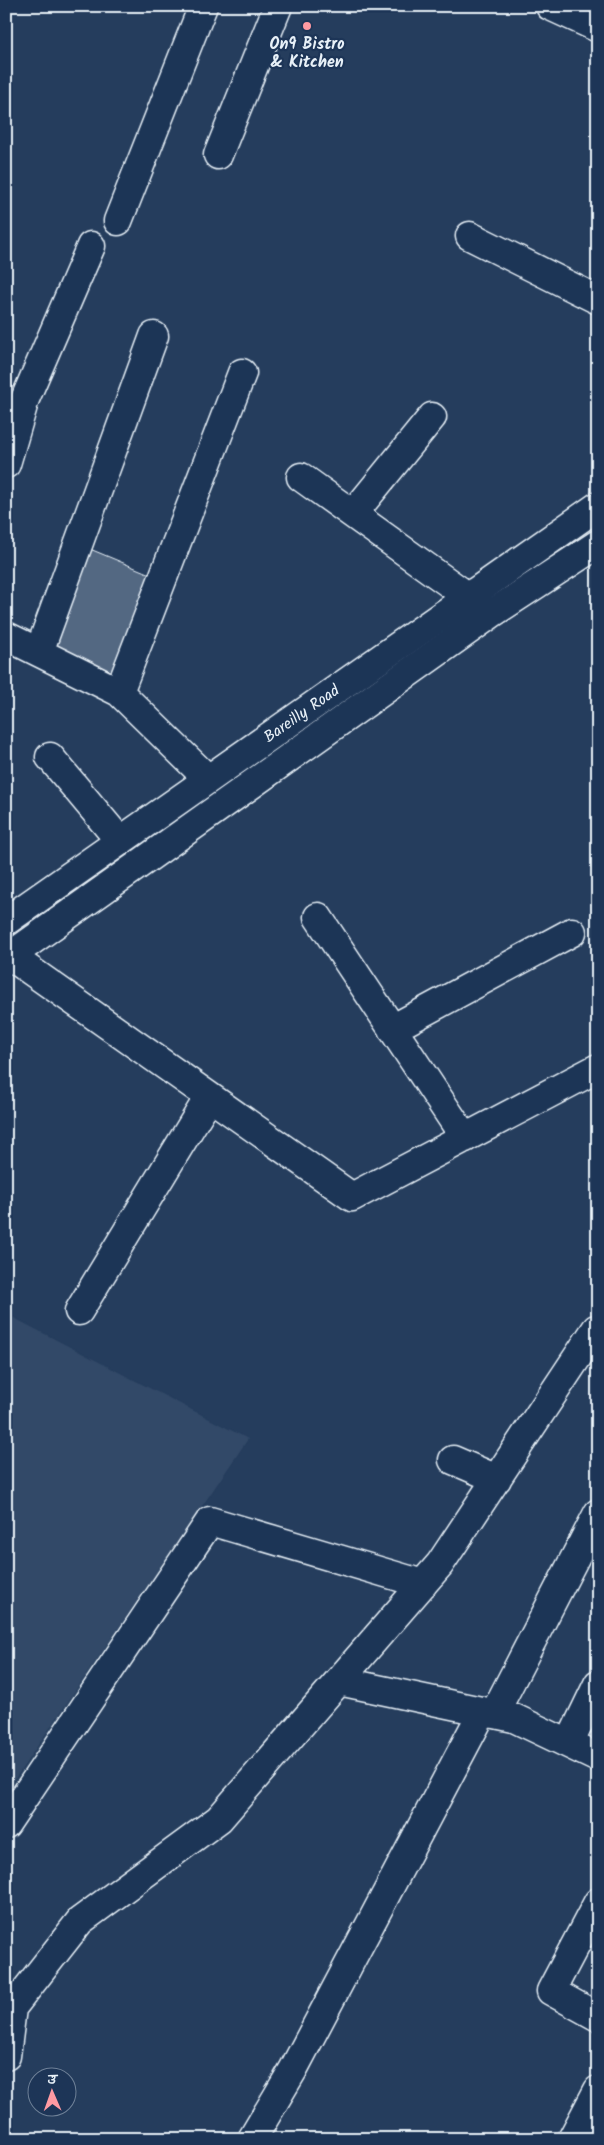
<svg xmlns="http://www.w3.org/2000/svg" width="604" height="2145" font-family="Kalam,'Playpen Sans Deva',sans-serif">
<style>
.built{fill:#334a68}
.building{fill:#536782;stroke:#e8f1f8}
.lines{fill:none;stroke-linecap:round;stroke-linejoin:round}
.minor-casing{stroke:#e8f1f8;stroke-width:31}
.major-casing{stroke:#e8f1f8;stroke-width:31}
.minor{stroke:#1d3557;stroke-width:28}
.major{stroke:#1d3557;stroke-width:28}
.poi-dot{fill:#ff9aa2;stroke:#1d3557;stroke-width:2}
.labels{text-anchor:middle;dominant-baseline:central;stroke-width:4.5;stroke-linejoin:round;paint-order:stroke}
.poi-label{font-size:16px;font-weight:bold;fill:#e8f1f8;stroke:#1d3557}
.street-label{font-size:16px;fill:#e8f1f8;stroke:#1d3557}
</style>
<rect width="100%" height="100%" fill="#253d5d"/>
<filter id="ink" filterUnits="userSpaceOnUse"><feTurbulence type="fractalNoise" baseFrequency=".02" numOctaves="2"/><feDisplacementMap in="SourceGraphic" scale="10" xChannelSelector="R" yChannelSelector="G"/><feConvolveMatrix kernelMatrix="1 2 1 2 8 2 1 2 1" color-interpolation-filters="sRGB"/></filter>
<g filter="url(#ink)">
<!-- built -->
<path class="built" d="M6,1314L248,1439L6,1792Z"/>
<!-- building -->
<path class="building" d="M90,549L157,577L116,675L48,646Z"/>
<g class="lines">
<!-- minor casing -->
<g class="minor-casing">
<path id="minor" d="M218,155L278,6
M118,221L203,6
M470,236L598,300
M6,464L25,399L91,246
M301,477L467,596
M353,514L432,417
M6,636L119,692L208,779
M39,652L154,336
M119,692L242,373
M50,757L120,841
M318,917L465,1138
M10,956L352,1197L598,1068
M392,1029L572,932
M79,1311L209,1097
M453,1460L497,1479
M339,1681L514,1718L598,1758
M494,1714L598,1513
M569,1744L598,1684
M6,1824L210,1521L423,1584
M598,1902L551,1991L598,2017
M6,2056L12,2008L80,1921L219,1819L440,1564L596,1329H598
M252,2139L293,2070L483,1711
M572,2139L598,2090"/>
</g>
<!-- major casing -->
<g class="major-casing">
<g id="major">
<path d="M550,6L598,28"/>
<path id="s1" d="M6,921L598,506"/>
<path d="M6,959L491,614L598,544"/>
</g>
</g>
<!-- minor -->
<use href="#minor" class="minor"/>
<!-- major -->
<use href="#major" class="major"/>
</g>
</g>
<!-- markers -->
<circle class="poi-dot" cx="307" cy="26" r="5"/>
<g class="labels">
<!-- poi labels -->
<g class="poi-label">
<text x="307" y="44">On9 Bistro<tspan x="307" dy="18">&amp; Kitchen</tspan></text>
</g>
<!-- street labels -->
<g class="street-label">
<text stroke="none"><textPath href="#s1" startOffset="361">Bareilly Road</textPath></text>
</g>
</g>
<!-- margin -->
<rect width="604" height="2145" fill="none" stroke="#1d3557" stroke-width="25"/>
<rect x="12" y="12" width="579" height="2120" fill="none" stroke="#e8f1f8" stroke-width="2" filter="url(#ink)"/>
<!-- north arrow -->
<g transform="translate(52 2092) rotate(358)"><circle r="24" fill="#1d3557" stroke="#6e8097"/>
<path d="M0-4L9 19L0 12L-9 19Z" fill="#ff9aa2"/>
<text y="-8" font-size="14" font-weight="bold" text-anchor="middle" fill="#e8f1f8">उ</text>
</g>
</svg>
